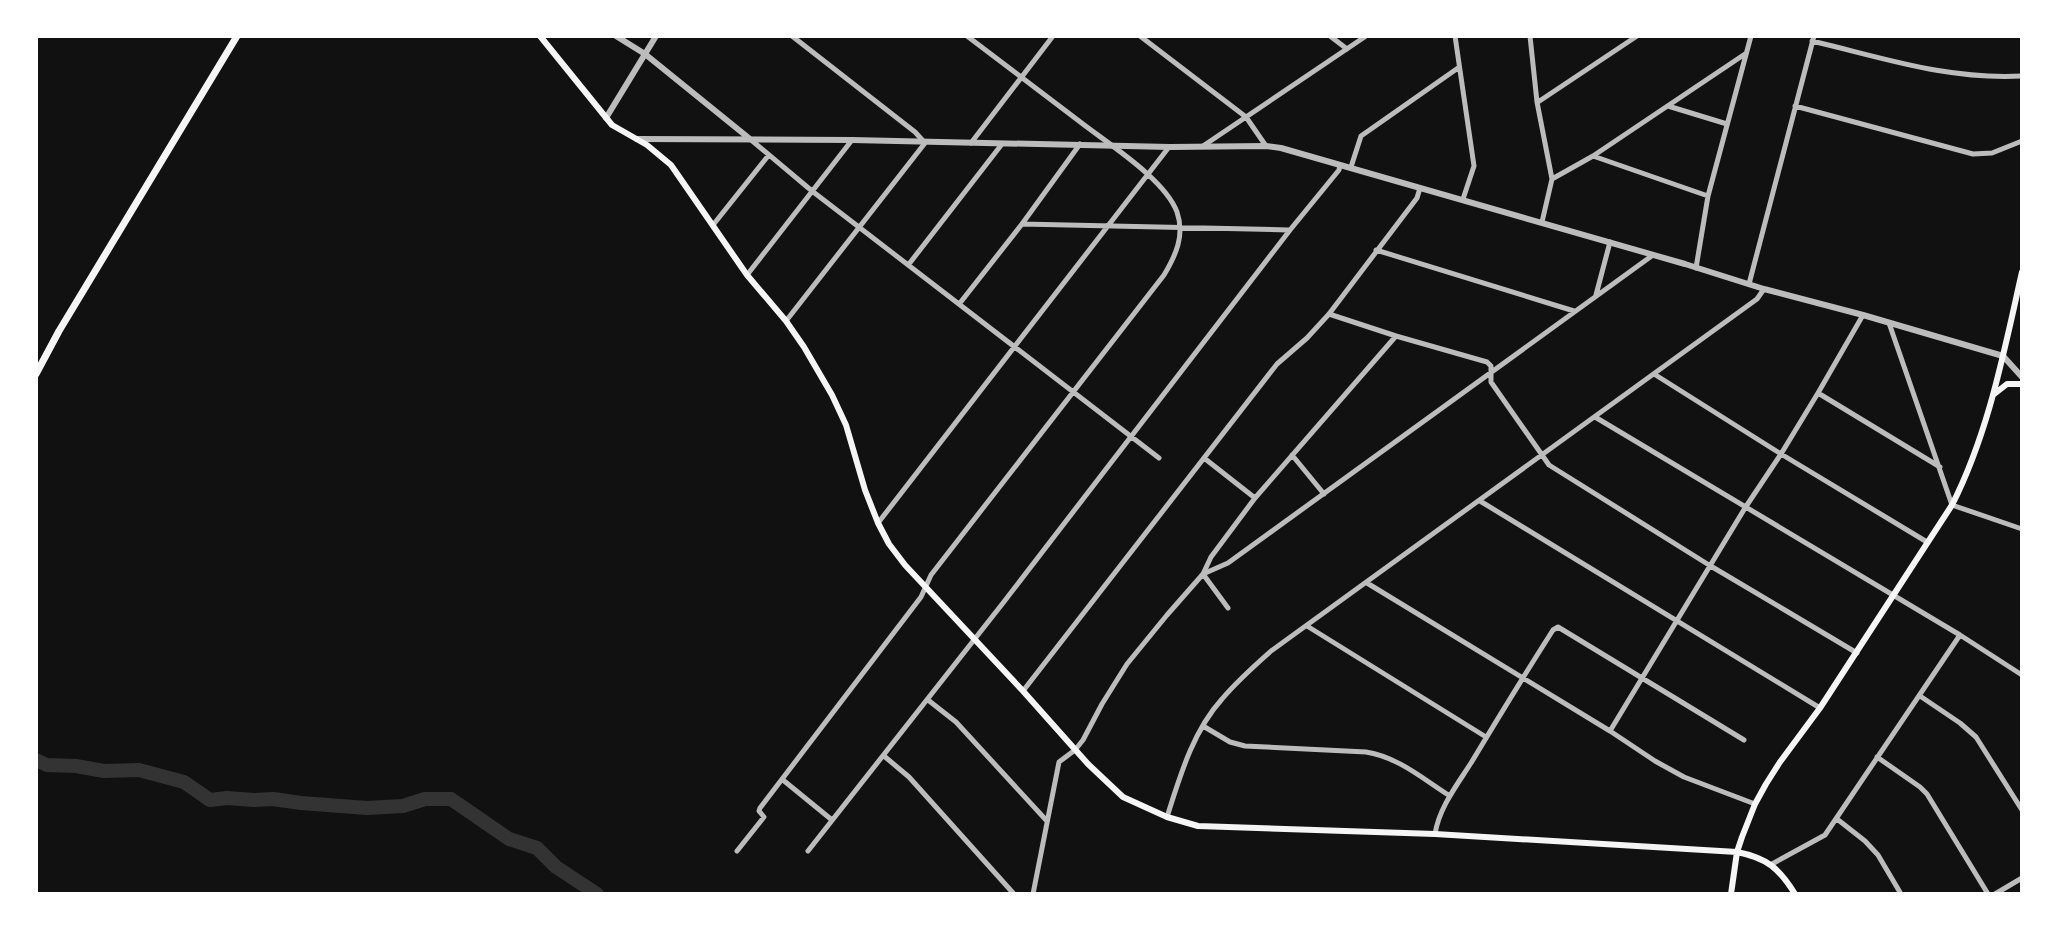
<svg xmlns="http://www.w3.org/2000/svg" width="2058" height="930" font-family="Karla,sans-serif">
<style>
.lines{fill:none;stroke-linecap:round;stroke-linejoin:round}
.river{stroke:#333;stroke-width:14}
.minor{stroke:#bcbcbc;stroke-width:5}
.tertiary{stroke:#bcbcbc;stroke-width:6}
.secondary{stroke:#f5f5f5;stroke-width:6}
.primary{stroke:#f5f5f5;stroke-width:7}
</style>
<rect width="100%" height="100%" fill="#111"/>
<g class="lines">
<!-- river -->
<path class="river" d="M36,760L47,765L76,766L104,771L139,770L184,782L210,800L227,798L254,800L273,799L301,803L367,808L403,806L425,799H451L509,839L537,848L556,867L597,894"/>
<!-- minor -->
<path class="minor" d="M1140,36L1246,117L1266,146
M1330,36L1347,49
M1455,36L1474,166L1463,199
M1530,36L1537,102L1552,179L1542,222
M1812,41C1884,58 1947,80 2022,76
M1538,102L1637,36
M1668,106L1727,124
M1795,106L1973,154L1992,153L2022,141
M750,139L812,191L1159,458
M971,143L1053,36
M1203,146L1366,36
M1593,156L1708,196
M1351,167L1361,136L1458,68
M1552,179L1593,156L1745,54
M1022,224L1289,230
M713,225L768,156
M1376,250L1574,311
M909,264L1002,144
M1696,268L1708,196L1751,36
M747,275L852,140
M1749,284L1814,36
M1596,295L1610,242
M960,303L1022,224L1080,144
M1329,314L1396,336L1487,362L1491,366V382L1549,465L1709,565L1857,653
M786,321L925,143L915,132L792,36
M1889,323L1952,505L2022,529
M1654,374L1781,454L1927,542
M1818,393L1940,467
M1595,417L1960,635L2022,675
M1292,455L1324,494
M1204,458L1255,498
M1480,501L1820,708
M878,523L1169,147
M1367,583L1610,731L1655,761L1684,777L1755,804
M1228,608L1203,574L1211,557L1255,498L1396,336
M1307,626L1486,737
M1023,691L1277,364L1307,338L1329,314L1417,198L1420,188
M1920,696L1960,723L1976,737L2022,810
M928,700L956,722L1046,820
M1203,726L1230,742L1245,746L1366,752C1398,757 1423,779 1450,796
M1610,731L1745,508L1781,454L1818,393L1863,315
M884,756L909,777L1014,894
M1877,757L1920,787L1927,794L1988,894
M783,780L832,820
M1167,817C1180,776 1193,731 1222,699C1237,681 1254,666 1271,651L1757,299L1764,289
M1837,819L1865,841L1878,855L1901,894
M1435,834C1439,808 1457,785 1471,763C1498,718 1525,674 1553,630L1558,627L1744,740
M737,851L764,817L759,811L760,808L921,597L931,575L1164,275C1176,255 1185,235 1177,212C1165,179 1107,143 1079,121C1042,93 1004,64 967,36
M808,851L1003,603L1290,230L1339,170L1340,165
M1772,864L1825,835L1960,635
M1033,894L1059,762L1075,750L1083,740L1102,704L1127,664L1167,615L1203,574L1228,563L1653,255
M1995,894L2022,878"/>
<!-- tertiary -->
<path class="tertiary" d="M616,36L645,54L750,139
M606,118L656,36
M637,139L852,140L1170,147L1266,146L1281,148L1685,264L1764,289L1863,315L2003,356L2022,377"/>
<!-- secondary -->
<path class="secondary" d="M540,36L612,125L647,145L671,165L747,275L786,321L804,347L832,395L846,425L865,490L878,523L889,544L905,565L1023,691L1088,764L1123,797L1167,817L1198,826L1435,834L1737,852C1767,858 1779,868 1795,894
M1993,395L2007,384H2022
M1731,894L1737,852L1742,837L1755,804L1766,784L1780,762L1820,708L1952,505C1989,432 2004,351 2022,272"/>
<!-- primary -->
<path class="primary" d="M36,374L59,331L237,36"/>
</g>
<!-- border -->
<rect width="2058" height="930" fill="none" stroke="#ffffff" stroke-width="76"/>
</svg>
